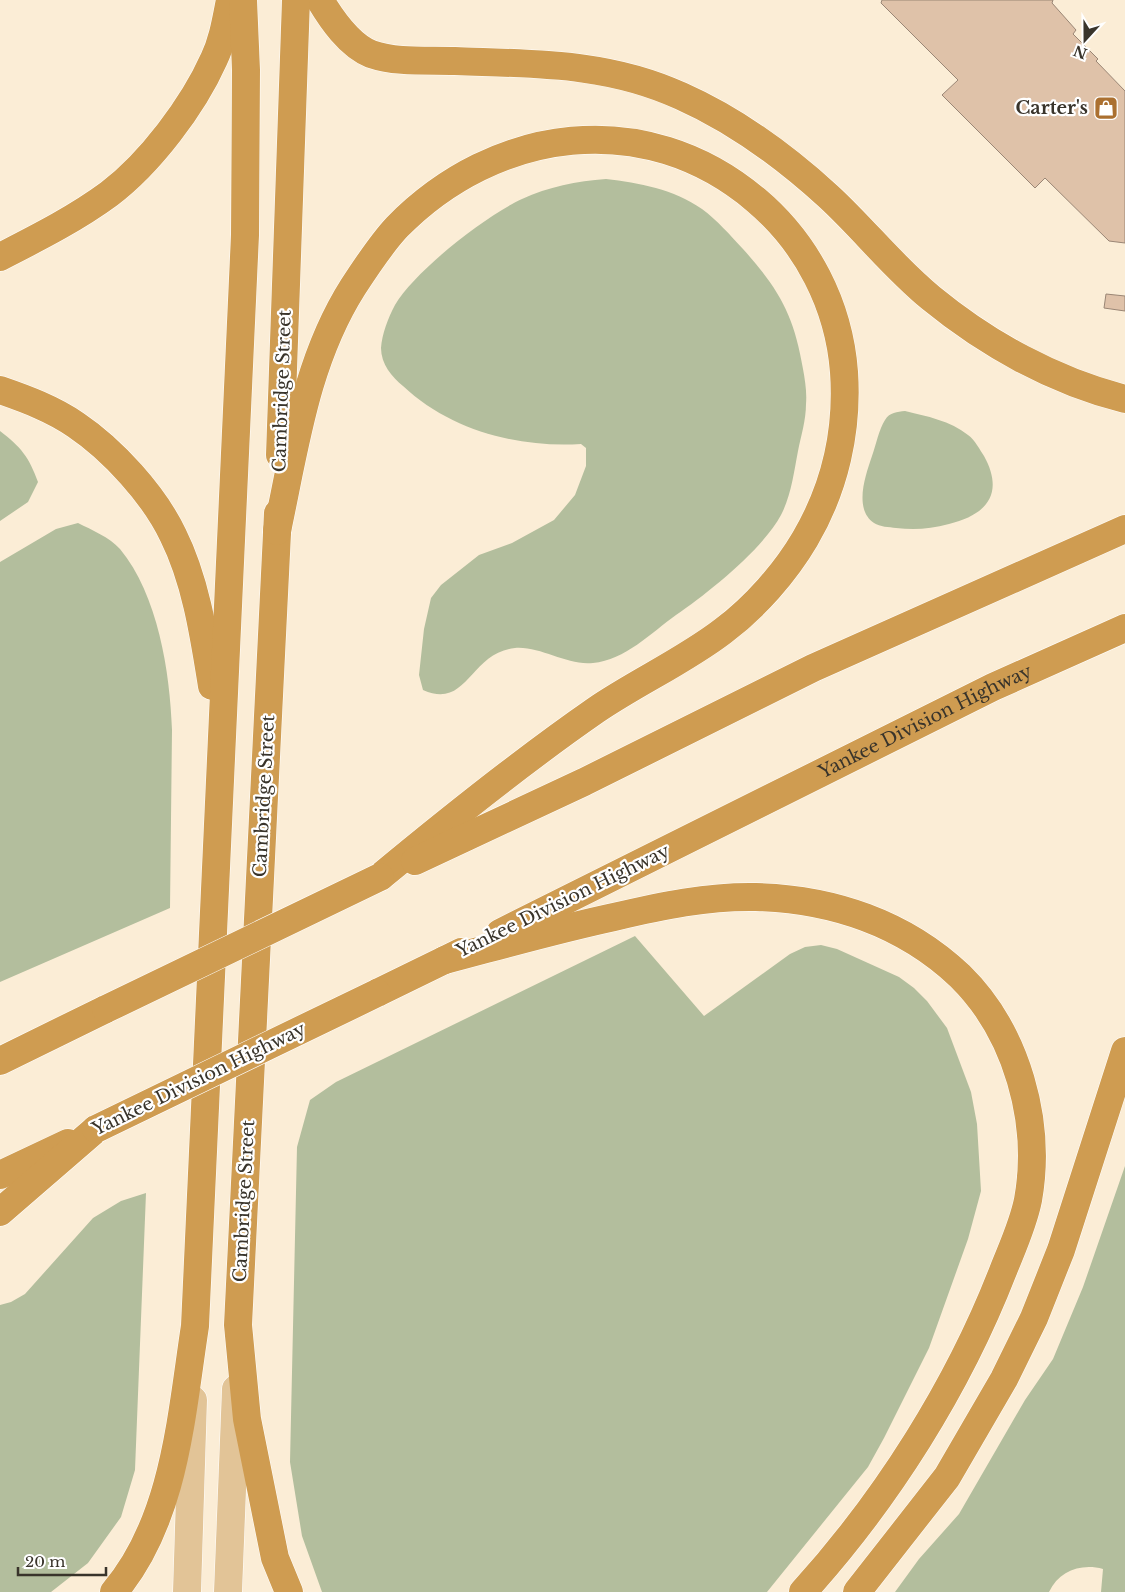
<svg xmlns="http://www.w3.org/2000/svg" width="1125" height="1592" font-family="'Libre Baskerville',serif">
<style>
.forest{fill:#b3be9d}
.building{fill:#dfc2a9;stroke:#9a8675}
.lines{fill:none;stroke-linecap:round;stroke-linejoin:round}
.major-casing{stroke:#fff;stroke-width:29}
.highway-casing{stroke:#fff;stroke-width:29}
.major{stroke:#e2c497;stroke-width:28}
.highway{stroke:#cf9c51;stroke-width:28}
.highway-bridge-casing{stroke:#fff;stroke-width:29;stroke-linecap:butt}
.highway-bridge{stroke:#cf9c51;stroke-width:28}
.labels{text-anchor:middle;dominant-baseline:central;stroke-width:4.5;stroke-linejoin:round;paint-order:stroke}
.poi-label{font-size:18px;font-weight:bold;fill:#39342b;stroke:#fff;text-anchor:end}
.street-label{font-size:18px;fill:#39342b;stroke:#fff}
</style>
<rect width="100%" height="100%" fill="#fbedd6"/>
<!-- forest -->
<path class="forest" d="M606,179C639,183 674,189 702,209C717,220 730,235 743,249C779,289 794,315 803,369C805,380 807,392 806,404C806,420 801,436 798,451C794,472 791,496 781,515C762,550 708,593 676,615C651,633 625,660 593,663C567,666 541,646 515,648C469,653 468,710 423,690L419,675L424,629L431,598L441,585L479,555L512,543L554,520L575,495L586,466V448L581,444C517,448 450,430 403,386C392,377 381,364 381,348C382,334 388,318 395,305C415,271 485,216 522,199C548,187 577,181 606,179Z
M905,411C926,416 951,421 968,435C975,440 980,450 984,456C1005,494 986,515 949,524C930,529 915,530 896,528C889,527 880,527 874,523C853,509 866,474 872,456C876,445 879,429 885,420C890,412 897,412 905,411Z
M0,431C21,447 29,457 38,482L28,502L0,521Z
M78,523C92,530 109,537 120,549C158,595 170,672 172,730L170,908L0,982V562L56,529Z
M635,936L704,1016L790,954L805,947L821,945L837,949L899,977L914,988L927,1001L947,1028L971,1092L977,1124L981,1191L968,1239L929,1348L884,1438L868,1467L767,1592H322L302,1536L290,1462L297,1147L310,1100L336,1082Z
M1125,1166V1592H1101L1103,1569C1081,1563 1059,1571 1049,1592H895L919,1559L959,1514L1025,1400L1053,1359L1083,1287Z
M146,1193L135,1470L121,1517L88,1563L51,1592H0V1305L11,1302L25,1294L93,1218L121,1201Z"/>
<!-- building -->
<path class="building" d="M882,0H1053L1052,3L1076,30L1073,34L1098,59L1096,61L1125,91V243L1109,241L1045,178L1035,188L942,95L958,80L881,3Z
M1106,294L1125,296V311L1104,308Z"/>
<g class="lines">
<!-- major casing -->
<g class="major-casing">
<path id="major" d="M187,1592L193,1400
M228,1592L236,1389"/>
</g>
<!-- highway casing -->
<g class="highway-casing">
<g id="highway">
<path d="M320,0C332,20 349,45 371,54C397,63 428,60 455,61C534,64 607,62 681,96C735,120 783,155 828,196C863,228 893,267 931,298C987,344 1054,381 1125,399"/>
<path d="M0,257C37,238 75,219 109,194C150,163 193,106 214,59C223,40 226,20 230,0"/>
<path d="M0,390C26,399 53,409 76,425C113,450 154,495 173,535C196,581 204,636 212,686"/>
<path d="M280,455L296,0"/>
<path d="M278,513L238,1325L247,1419L275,1558L289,1592"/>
<path d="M277,531C295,447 306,361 353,287C366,267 381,244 397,227C495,127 645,106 756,200C807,243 839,305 844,372C848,430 835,488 805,539C785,573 755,607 723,631C684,661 637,682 596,710C521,762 450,819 380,877"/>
<path d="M415,861L584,782L813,668L1125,529"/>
<path id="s1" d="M500,933L993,687L1125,628"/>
<path d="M445,960C502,945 558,929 614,917C661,906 708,896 756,897C832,899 904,923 960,976C1017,1032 1042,1122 1028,1200C1023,1225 1012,1248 1003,1271C958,1387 887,1499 803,1592"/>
<path d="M377,993L461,952"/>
<path d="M0,1061L106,1009"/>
<path d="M0,1175L68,1143"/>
<path d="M0,1212L96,1129"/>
<path d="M114,1592C175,1520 181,1416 195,1326L245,235L246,70L243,0"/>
<path d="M857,1592L947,1477L1004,1379L1034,1318L1061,1250L1125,1051"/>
</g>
</g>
<!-- major -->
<use href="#major" class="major"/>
<!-- highway -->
<use href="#highway" class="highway"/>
<!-- highway-bridge casing -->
<g class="highway-bridge-casing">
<path id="highway-bridge" d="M106,1009L380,877
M96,1129L377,993"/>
</g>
<!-- highway-bridge -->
<use href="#highway-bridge" class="highway-bridge"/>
</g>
<!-- icons -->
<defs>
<g id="shop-square" transform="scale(1.25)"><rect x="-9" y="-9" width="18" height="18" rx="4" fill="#ab7030" stroke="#fff"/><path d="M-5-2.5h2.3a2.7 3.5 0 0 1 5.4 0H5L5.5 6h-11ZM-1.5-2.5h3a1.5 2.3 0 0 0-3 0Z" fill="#fff"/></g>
</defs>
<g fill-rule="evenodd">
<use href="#shop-square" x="1106" y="108"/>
</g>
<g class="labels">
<!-- poi labels -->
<g class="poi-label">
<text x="1088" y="108">Carter's</text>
</g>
<!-- street labels -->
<g class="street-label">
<text transform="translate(282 391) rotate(-88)">Cambridge Street</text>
<text stroke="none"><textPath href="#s1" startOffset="475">Yankee Division Highway</textPath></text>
<text transform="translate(264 796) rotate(-87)">Cambridge Street</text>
<text transform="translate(563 901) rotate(-26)">Yankee Division Highway</text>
<text transform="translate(199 1079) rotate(-26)">Yankee Division Highway</text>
<text transform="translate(244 1201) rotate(-87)">Cambridge Street</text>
</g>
</g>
<!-- north arrow -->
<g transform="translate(1085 40) rotate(201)" stroke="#ffffff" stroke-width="4" paint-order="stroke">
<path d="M0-4L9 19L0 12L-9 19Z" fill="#39342b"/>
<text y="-8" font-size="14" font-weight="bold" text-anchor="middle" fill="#39342b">N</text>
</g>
<!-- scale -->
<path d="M18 1567v8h88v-8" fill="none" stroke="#39342b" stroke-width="2.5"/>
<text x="25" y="1567" font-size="15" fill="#39342b" stroke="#ffffff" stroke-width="4" paint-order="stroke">20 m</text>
</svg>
